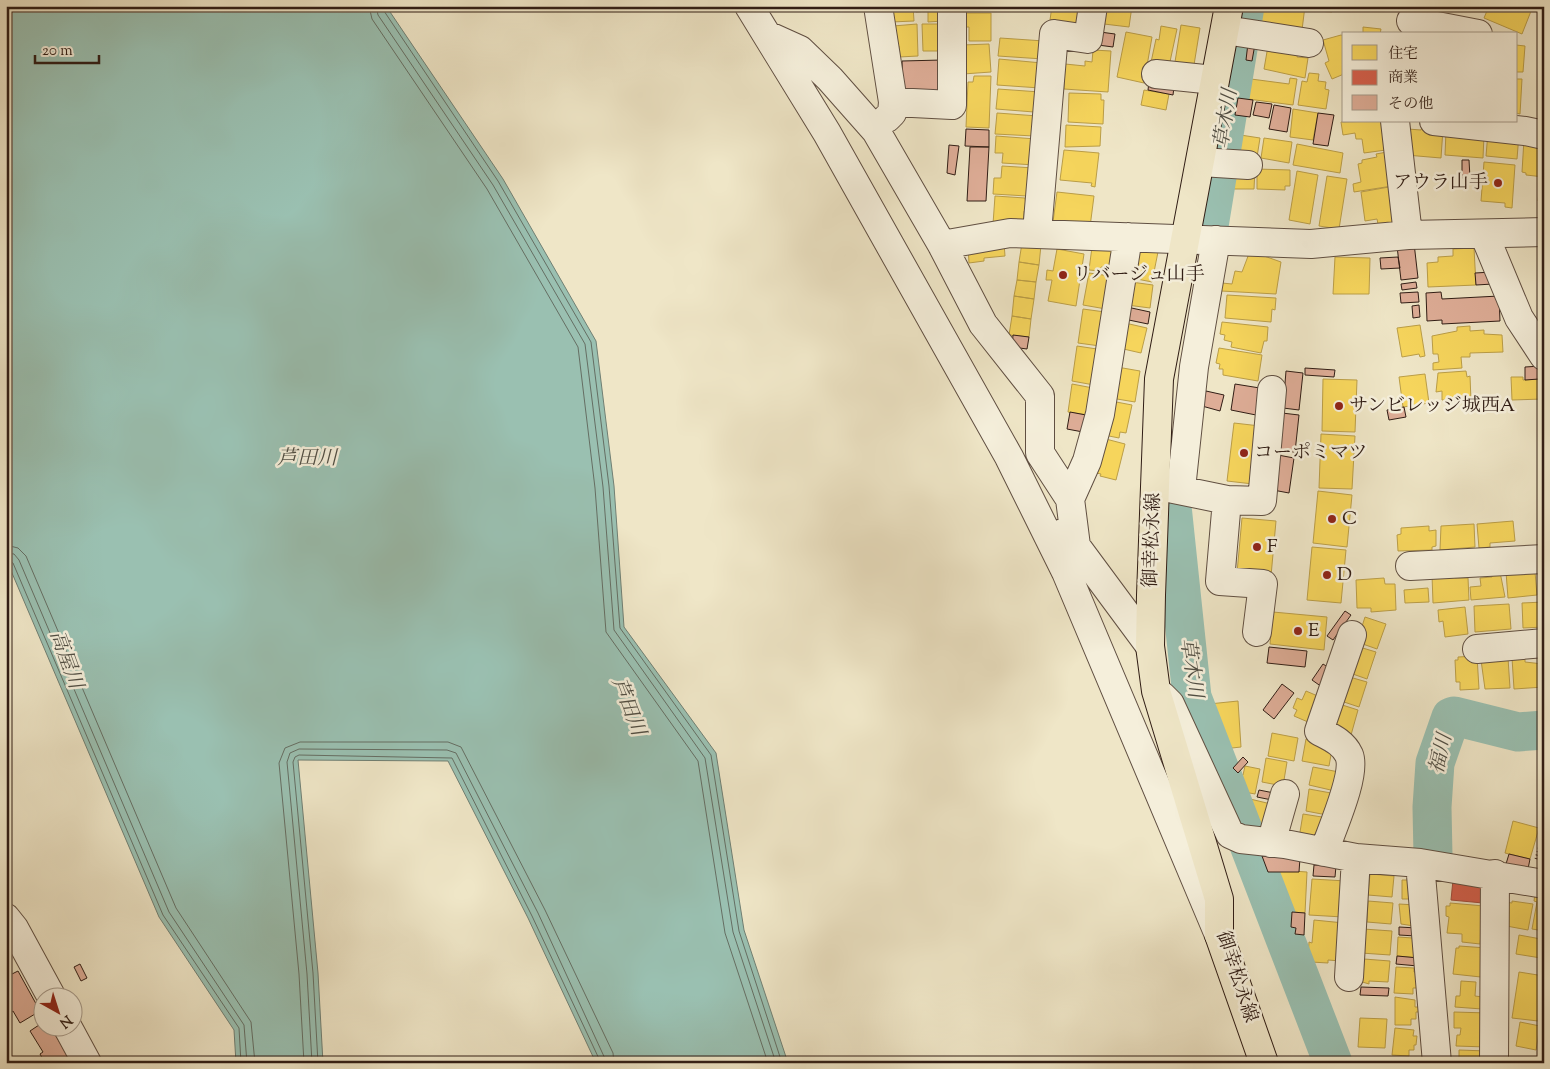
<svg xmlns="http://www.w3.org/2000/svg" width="1550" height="1069" font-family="'Sorts Mill Goudy','Noto Serif JP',serif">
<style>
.water{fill:#9ac0b1;stroke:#707f73}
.homes{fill:#f6d55c;stroke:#bb9e47}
.shops{fill:#d6604d;stroke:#a44c3c}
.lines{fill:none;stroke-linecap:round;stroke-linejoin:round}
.shore{stroke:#656e63;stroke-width:1}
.river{stroke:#9ac0b1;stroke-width:39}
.building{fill:#dead97;stroke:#301d15}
.minor-casing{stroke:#604f42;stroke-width:30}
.major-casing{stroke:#301d15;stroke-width:30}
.path{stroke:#301d15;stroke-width:3;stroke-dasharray:1 2.5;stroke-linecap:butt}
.minor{stroke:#f5efdb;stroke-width:28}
.major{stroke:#efe6c7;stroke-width:28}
.poi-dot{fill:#8f2418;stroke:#f5efdb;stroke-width:2}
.labels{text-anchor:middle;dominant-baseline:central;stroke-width:5;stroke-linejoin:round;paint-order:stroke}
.poi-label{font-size:19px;fill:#301d15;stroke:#f5efdb;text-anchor:start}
.street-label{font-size:19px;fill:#301d15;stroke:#f5efdb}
.water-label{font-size:20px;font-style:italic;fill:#504e44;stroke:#f5efdb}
</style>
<rect width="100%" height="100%" fill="#efe6c7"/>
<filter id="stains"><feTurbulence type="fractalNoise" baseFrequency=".004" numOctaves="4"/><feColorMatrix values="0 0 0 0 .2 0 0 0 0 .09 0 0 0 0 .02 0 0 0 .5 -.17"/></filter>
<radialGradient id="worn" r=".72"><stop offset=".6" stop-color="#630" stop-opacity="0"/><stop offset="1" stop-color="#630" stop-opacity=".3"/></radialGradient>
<!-- water -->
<path class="water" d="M6,6H386L503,179L596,341L614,486L624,627L716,753L744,930L788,1063H596L528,918L448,761L298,760L318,973L323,1063H236L234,1030L159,917L6,559Z"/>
<!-- homes -->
<path class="homes" d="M893,6H913L914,21L891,22L890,10H893Z
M916,6H943V21L928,22V11L916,12Z
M1052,6H1085L1081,25L1050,20Z
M1104,6H1132L1129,27L1104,24Z
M1263,6H1305L1301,38L1259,32Z
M1318,6H1332V12L1317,11Z
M1489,6H1533L1522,34L1484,18Z
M962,13H991V41H969V27H962Z
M917,24L918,56L899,57V46H895L893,26Z
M922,24H943V51H923Z
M1181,25L1200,28L1193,71L1174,68Z
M1161,26L1177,29L1168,71L1150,67L1156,39L1159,40Z
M1363,27L1381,29L1380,34H1363Z
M1126,32L1152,37L1144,83L1117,77Z
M1341,35L1344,36V74L1332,79L1325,63L1329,61L1323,40Z
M1000,38L1044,41L1043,59L998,56Z
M989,44L991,72L963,74L962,45Z
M1516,45L1525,46L1523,72H1516Z
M1268,46L1298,51L1297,57L1308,58L1305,78L1264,69Z
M1093,50L1111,51L1108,92L1064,89L1065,64L1085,66V61L1092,62Z
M999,59L1042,63L1040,88L997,85Z
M1309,73L1319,74L1318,81L1326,82L1325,89L1329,90L1326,109L1298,105L1302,81L1307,82Z
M974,76H991L989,128L966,127L968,82H973Z
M1290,78L1297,79L1293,105L1248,99L1251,79L1289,84Z
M1516,79H1522L1520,114L1516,113Z
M998,89L1040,92L1034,112L996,109Z
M1144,90L1169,94L1166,110L1141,105Z
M1069,93L1101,94V100H1104L1103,124L1068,122Z
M1293,109L1318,113L1313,140L1290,137Z
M997,113L1038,116L1034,136L995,134Z
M1382,121L1386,150L1364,153L1362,139H1356L1355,133L1343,135L1341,122Z
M1066,125L1101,127L1100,146L1065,147Z
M1422,127L1443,129L1441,158L1406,155L1408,129L1421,130Z
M1446,131L1484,135L1483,158L1445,155Z
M1488,132L1519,134L1517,159L1486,156Z
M1234,134L1260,138L1257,157L1231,153Z
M996,136L1036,139L1035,165L1002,163L1003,153H995Z
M1264,138L1292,142L1289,163L1261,158Z
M1524,139L1544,146V177L1526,175V173L1522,172Z
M1297,144L1343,153L1340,173L1293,165Z
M1064,150L1099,153L1095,187L1091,186L1092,183L1060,180Z
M1387,152L1392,186L1354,192L1353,184L1361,182L1358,164L1362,163V160L1377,157L1376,154Z
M1484,162L1515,165L1512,208L1505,207V203L1481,201Z
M1002,166L1034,168L1027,196L993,194L994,178H1001Z
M1227,169H1255L1254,189H1227Z
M1257,169L1290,170V186H1285V190L1257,189Z
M1297,171L1318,175L1310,224L1289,220Z
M1327,176L1347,179L1339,229L1319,226Z
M1540,178L1544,179V202L1538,201Z
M1389,187L1395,227L1379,229L1377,219L1365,221L1361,192Z
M1057,192L1094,196L1090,227L1053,222Z
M995,196L1025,198L1027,211H1024L1023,226L993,224Z
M1004,243L1005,256L984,258V261L969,263L968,246Z
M1022,243L1041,245L1039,265L1019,262Z
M1139,244L1159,247L1152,282L1132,278Z
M1092,247L1115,250L1113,268L1101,267V271L1089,270Z
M1474,248L1476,285L1428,287L1427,263L1438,262V257L1453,256V249Z
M1057,249L1084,254L1076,306L1048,301L1052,280H1046L1047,270L1053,271Z
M1250,251L1281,262L1276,294L1221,291L1222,283L1232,284L1235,271L1242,272Z
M1335,257L1370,258L1369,294H1333Z
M1019,262L1039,265L1036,282L1017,280Z
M1089,273L1110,276L1106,309L1083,305Z
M1017,280L1036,282L1034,299L1014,296Z
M1131,282L1153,285L1150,308L1127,305Z
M1227,295L1276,298L1275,310L1272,309L1271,322L1225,318Z
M1014,296L1034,299L1031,319L1012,316Z
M1083,309L1105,312L1100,346L1078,343Z
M1012,316L1031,319L1029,337L1009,335Z
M1222,322L1268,327L1267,341H1264L1261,353L1231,347L1232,342L1224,340L1225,335L1220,334Z
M1125,323L1147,328L1141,353L1119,348Z
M1420,325L1425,356L1420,357L1419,354L1402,357L1397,328Z
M1470,326V331L1484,330V334L1502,335L1503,352L1470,353V357H1461L1462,368L1433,370V363L1439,362L1438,354H1433L1432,336L1457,331V327Z
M1077,346L1097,349L1094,385L1072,381Z
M1219,348L1262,355L1258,381L1223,375V369H1219L1220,364L1216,363Z
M1117,367L1140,371L1135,402L1111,398Z
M1466,371L1467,377L1470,376L1471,401H1466V399L1442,400V391L1436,392L1438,373Z
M1425,374L1429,403L1403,407L1399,377Z
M1511,377H1523V380L1539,379V383L1543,382V399L1512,400Z
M1323,379L1357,380L1355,432L1322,431Z
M1072,384L1093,388L1088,415L1068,412Z
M1111,401L1132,405L1126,433L1120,432L1119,438L1104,435Z
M1234,423L1260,426L1253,484L1227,481Z
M1321,434L1355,436L1352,489L1319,488Z
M1102,438L1125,444L1116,480L1100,476L1101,474L1096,473Z
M1318,491L1352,495L1347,547L1313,543Z
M1242,518L1276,521L1271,576L1237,573Z
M1513,521L1515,541L1490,543V547L1479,548L1477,524Z
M1474,524L1475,547L1440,550L1441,526Z
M1429,526V531L1436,530V546L1432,547V550L1398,551L1397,535L1401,534V528Z
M1312,547L1346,550L1341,603L1307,600Z
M1544,571V595H1540L1538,572Z
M1500,572L1505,597L1471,600L1470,587L1481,586L1480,578L1492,577V573Z
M1506,572H1535L1537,595L1508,598Z
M1455,574V578H1468L1469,600L1433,603L1432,575Z
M1384,578L1385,584H1395L1396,610L1371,612V608H1357L1356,580Z
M1428,588L1429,602L1405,603L1404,590Z
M1544,602V627L1523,628L1522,603Z
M1509,604L1511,629L1475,632L1474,606Z
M1465,607L1468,634L1445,637L1443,621L1439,622L1438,610Z
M1273,612L1327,617L1324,650L1270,644Z
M1365,617L1386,624L1377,649L1357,642Z
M1356,646L1376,652L1367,679L1347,672Z
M1477,656L1479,689L1460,690V682H1456L1455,660H1458V657Z
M1525,657V662L1543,664L1544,687L1514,689L1512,658Z
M1508,658L1510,688L1485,689L1481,660Z
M1346,676L1367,682L1359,707L1338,700Z
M1306,691L1327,700L1315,725L1294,716L1297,710L1293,708L1297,698L1302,700Z
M1238,701L1241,747L1223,749L1221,739H1216L1214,727H1212L1209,704Z
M1336,703L1358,710L1351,735L1328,729Z
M1272,733L1298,738L1294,761L1268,756Z
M1306,739L1333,744L1329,766L1302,761Z
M1266,758L1287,762L1283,786L1262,782Z
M1245,766L1260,769L1255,794L1239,791L1235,787L1236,779L1239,780L1240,775H1243Z
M1313,767L1339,772L1335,791L1309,785Z
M1309,789L1331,793L1327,815L1306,811Z
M1246,798L1271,804L1266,831L1252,828L1253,825L1247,824L1249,817L1243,812Z
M1303,814L1322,817L1318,841L1299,838Z
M1513,821L1539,828L1530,859L1505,853Z
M1278,870L1307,872L1305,913L1292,912V909H1289V904H1280V892L1279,887H1276Z
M1370,874L1394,876L1392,897L1368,895Z
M1312,879L1346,881L1343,917L1309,915Z
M1402,880H1417L1418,899H1402Z
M1544,892V931L1532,929L1537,902L1534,901L1535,893Z
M1368,901L1393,903L1391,924L1367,922Z
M1512,901L1533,904L1528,930L1501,925L1505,902L1512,903Z
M1450,903L1484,906L1480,944L1462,942V934L1447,933L1449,917L1446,916V906H1450Z
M1399,904L1416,905L1414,926L1401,924Z
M1314,920L1344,923L1341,961L1328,960V963L1311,962V958H1308L1309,942L1312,943Z
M1363,929L1392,931L1390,955L1361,953Z
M1519,935L1541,939L1540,944H1543L1541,958L1516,954Z
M1398,937L1413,938V942H1418V958L1397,956Z
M1459,946L1487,948L1490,978L1453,974L1456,948H1459Z
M1364,959L1390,961L1388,982L1369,981V984L1359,981L1361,962H1364Z
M1396,967L1414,968V972H1417L1419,988H1413V994L1394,993Z
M1519,972L1544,976L1538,1021L1512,1018Z
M1461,981L1476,982L1475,996L1483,997L1482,1009L1455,1007L1456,996H1460Z
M1395,997L1415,1000V1007H1419V1012H1416V1019H1411V1025H1395Z
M1454,1012L1488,1013L1487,1047L1456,1046L1457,1035H1460L1461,1028H1454Z
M1360,1018L1387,1019L1385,1048L1358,1047Z
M1520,1022L1540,1026L1536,1050L1516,1046Z
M1395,1028L1414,1030L1413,1036H1417L1416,1045H1414V1050H1409V1056L1392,1055Z
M1459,1050L1487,1051L1486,1063H1459Z"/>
<!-- shops -->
<path class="shops" d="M1453,880L1485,883L1483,903L1451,900Z"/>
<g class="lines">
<!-- shore -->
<path class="shore" d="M369,6L372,19L487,189L578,347L595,488L606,632L698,761L725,933L768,1063
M376,6L378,15L493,185L585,344L603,487L614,630L705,758L733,932L776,1063
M383,6L384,11L498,181L591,342L609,486L620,628L711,755L739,931L782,1063
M6,545L18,548L26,556L176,908L251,1022L255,1063
M6,553L14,554L19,560L169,912L244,1025L247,1063
M6,559L13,563L163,915L239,1028L241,1063
M304,1063L299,974L279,763L285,748L300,742H448L461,747L545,910L613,1053L614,1063
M312,1063L307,974L287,762L290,753L299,749L447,750L456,753L538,913L607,1063
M318,1063L313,973L293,762L295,757L299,755L452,758L532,916L601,1063"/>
<!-- river -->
<path class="river" d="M1208,232L1245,6
M1174,449L1172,506L1192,697L1333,1063
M1433,856L1432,807L1435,763L1451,717L1454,716L1518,732L1544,730"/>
</g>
<!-- building -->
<path class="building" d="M1100,32L1115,34L1113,47L1098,45Z
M1248,43L1255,44L1252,61L1246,60Z
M942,60L943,91L903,92L902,61Z
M1149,82L1174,87L1173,95L1148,90Z
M1238,98L1253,100L1250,117L1235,115Z
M1256,102L1272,104L1269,118L1253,115Z
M1274,105L1291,108L1287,132L1269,129Z
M1318,113L1334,115L1328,146L1313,144Z
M966,129L989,130V147L965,146Z
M949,145L959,146L955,175L947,173Z
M970,147H989L986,201H967Z
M1462,160H1469L1470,178H1462Z
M1414,243L1418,278L1401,280L1397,246Z
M1398,257L1400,268L1381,269L1380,258Z
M1492,272L1493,284L1476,285L1475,273Z
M1416,282L1417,288L1402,290L1401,284Z
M1418,292L1419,302L1401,303L1400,293Z
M1441,292L1442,299L1499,296L1500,321L1442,324V320L1427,321L1426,293Z
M1419,305L1420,317L1413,318L1412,306Z
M1127,307L1150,312L1148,324L1124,319Z
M1013,335L1029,337L1027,349L1012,347Z
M1541,366L1542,382L1539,383V379L1525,380V367Z
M1305,368L1335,370L1334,377L1305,375Z
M1286,371L1303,373L1299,410L1283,408Z
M1235,384L1266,389L1261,416L1231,410Z
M1206,391L1224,395L1220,411L1202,406Z
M1404,407L1406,417L1389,420L1387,410Z
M1070,412L1086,415L1083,432L1067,429Z
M1282,413L1299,415L1295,452L1278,451Z
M1278,455L1294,458L1289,493L1273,490Z
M1539,529H1544V546H1540Z
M1345,611L1351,615L1333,640L1327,636Z
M1269,647L1307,651L1305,667L1267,663Z
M1323,664L1334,671L1322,687L1312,680Z
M1282,684L1294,693L1274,719L1263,710Z
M1243,757L1248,762L1238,773L1233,768Z
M1259,790L1274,793L1272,800L1257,797Z
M1509,854L1530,859L1528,869L1506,864Z
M1262,856L1300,858L1299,872H1268Z
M1314,865L1336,866L1335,877L1313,876Z
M1292,912L1305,913L1304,935L1295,934L1296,928L1291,927Z
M1399,927L1417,928L1416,936L1399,935Z
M1397,956L1419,958L1418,966L1396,964Z
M80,964L87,978L81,981L74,967Z
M18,971L40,1011L20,1023L13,1011L9,1014L6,1009V977Z
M1361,987L1389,988L1388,996L1360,995Z
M42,1023V1026H50L72,1063H45L40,1054L43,1052L30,1031Z"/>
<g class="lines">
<!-- minor casing -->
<g class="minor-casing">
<path id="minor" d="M749,6L827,133L1009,457L1066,572L1219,935
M878,6L893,102L892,113L887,118
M1411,21L1478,34
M1225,30L1309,43
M769,36L800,50L830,79L876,131L942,245L983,324L1040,396V453L1070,499
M1156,74L1214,80
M893,102L952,105V6
M1395,121L1408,235
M1434,121L1525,131L1544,135
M1201,162L1248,165
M1037,232L1054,34L1088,39L1093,6
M1484,234L1519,318L1544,356
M942,245L1010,233L1311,244L1408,235L1544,232
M1164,487L1227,500L1262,501L1272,390
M1181,489L1194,367L1216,240
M1227,500L1220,581L1263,584L1257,632
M1063,533L1076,546L1150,646
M1076,546L1070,499L1087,461L1100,414L1128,237
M1410,566L1544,559
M1477,649L1544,643
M1162,696L1170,704L1230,834L1241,839L1285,844L1356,858L1420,863L1544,884
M1271,843L1285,794
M1324,852C1331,831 1357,774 1349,755C1343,742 1330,737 1319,731L1352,635
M1420,863L1437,1063
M6,918L14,928L51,996
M1349,977L1356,858
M67,1026L87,1063
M1494,1063L1495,874"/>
</g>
<!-- major casing -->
<g class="major-casing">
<path id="major" d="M1229,6L1159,379L1151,595L1150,646L1156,691L1219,899V935L1264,1063"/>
</g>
<!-- path -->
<path class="path" d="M1536,859L1544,831"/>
<!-- minor -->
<use href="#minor" class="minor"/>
<!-- major -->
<use href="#major" class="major"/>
</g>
<!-- markers -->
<g class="poi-dot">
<circle cx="1498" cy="183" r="5"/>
<circle cx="1063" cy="275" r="5"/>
<circle cx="1339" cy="406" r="5"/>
<circle cx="1244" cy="453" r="5"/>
<circle cx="1332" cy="519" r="5"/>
<circle cx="1257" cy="547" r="5"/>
<circle cx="1327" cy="575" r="5"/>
<circle cx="1298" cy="631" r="5"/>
</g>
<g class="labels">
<!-- poi labels -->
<g class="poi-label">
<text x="1488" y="183" text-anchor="end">アウラ山手</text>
<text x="1073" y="275">リバージュ山手</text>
<text x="1349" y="406">サンビレッジ城西A</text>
<text x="1254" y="453">コーポミマツ</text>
<text x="1342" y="519">C</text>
<text x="1267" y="547">F</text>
<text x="1337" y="575">D</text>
<text x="1308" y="631">E</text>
</g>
<!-- street labels -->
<g class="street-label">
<text transform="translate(1153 540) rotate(-88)">御幸松永線</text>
<text transform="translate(1236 977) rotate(72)">御幸松永線</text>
</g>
<!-- water labels -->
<g class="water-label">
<text transform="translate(1227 119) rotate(-81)">草木川</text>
<text x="307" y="459">芦田川</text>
<text transform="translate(65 660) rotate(70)">高屋川</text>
<text transform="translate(1190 668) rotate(82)">草木川</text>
<text transform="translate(627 707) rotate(69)">芦田川</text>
<text transform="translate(1442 754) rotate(-77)">福川</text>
</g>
</g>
<!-- margin -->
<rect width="1550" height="1069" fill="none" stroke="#efe6c7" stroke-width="25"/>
<rect x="8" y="8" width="1535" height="1054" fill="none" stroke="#301d15" stroke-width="2.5"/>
<rect x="12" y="12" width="1525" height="1044" fill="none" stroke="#301d15"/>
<!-- legend -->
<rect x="1342" y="32" width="175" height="90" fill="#f5efdb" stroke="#a69b8c"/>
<rect x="1352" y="45" width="25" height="15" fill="#f6d55c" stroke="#a69b8c"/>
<text x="1388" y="58" font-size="15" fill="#301d15">住宅</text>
<rect x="1352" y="70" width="25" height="15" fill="#d6604d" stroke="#a69b8c"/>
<text x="1388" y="82" font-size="15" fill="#301d15">商業</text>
<rect x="1352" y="95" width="25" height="15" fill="#dead97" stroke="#a69b8c"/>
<text x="1388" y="108" font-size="15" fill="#301d15">その他</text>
<!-- north arrow -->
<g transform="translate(58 1012) rotate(141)"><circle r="24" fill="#f5efdb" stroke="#a69b8c"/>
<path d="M0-4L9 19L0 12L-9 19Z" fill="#8f2418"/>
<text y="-8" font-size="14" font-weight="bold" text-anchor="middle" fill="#301d15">N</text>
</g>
<!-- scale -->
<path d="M35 55v8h64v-8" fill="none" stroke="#301d15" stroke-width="2.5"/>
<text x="42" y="55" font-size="15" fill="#301d15" stroke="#f5efdb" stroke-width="4" paint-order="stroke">20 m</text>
<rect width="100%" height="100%" filter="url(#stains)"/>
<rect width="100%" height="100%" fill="url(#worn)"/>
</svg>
